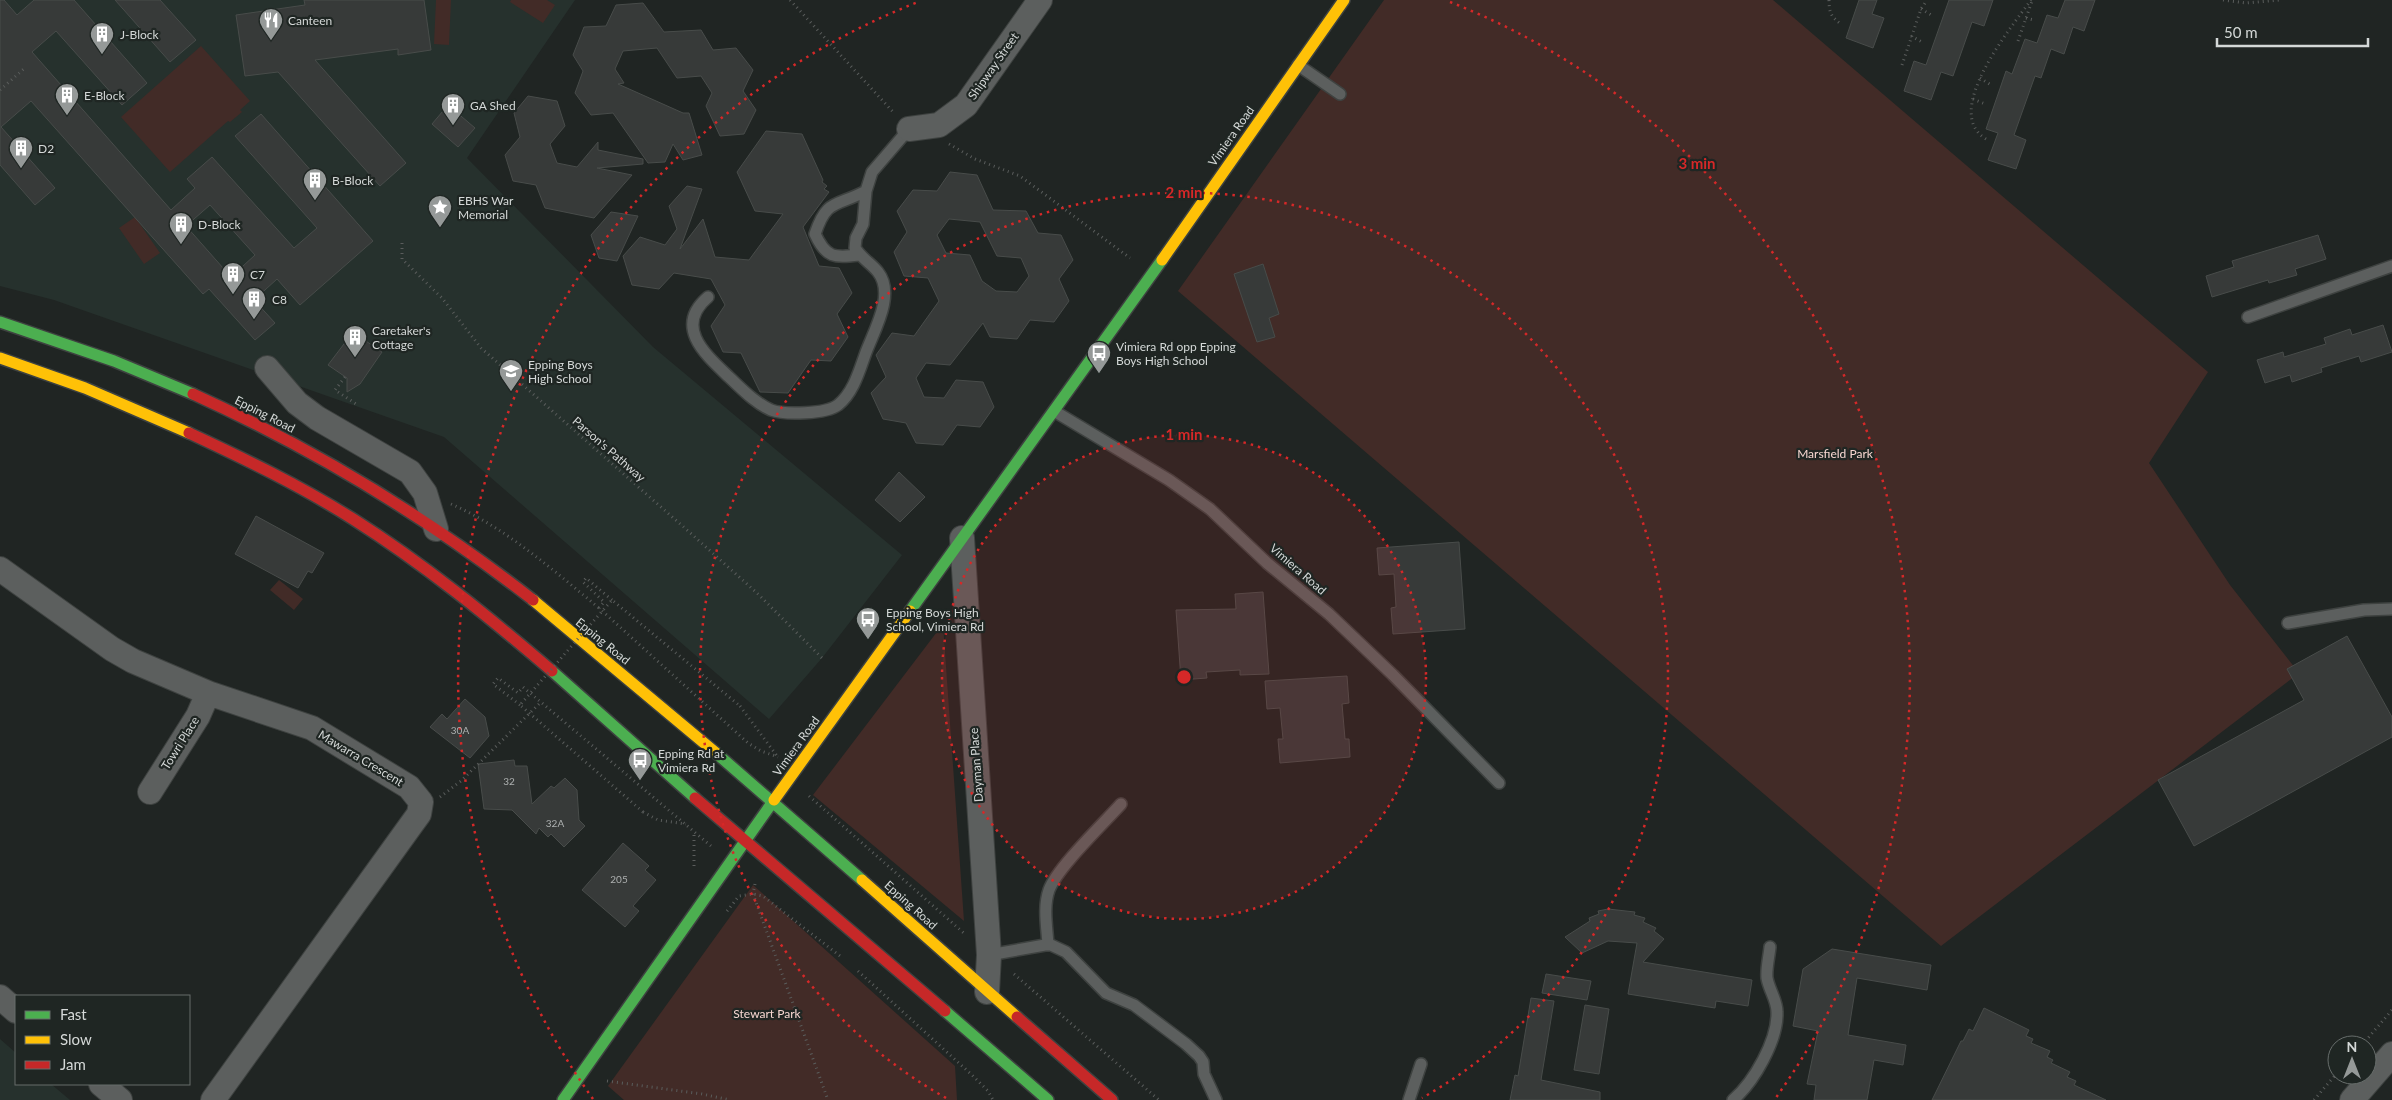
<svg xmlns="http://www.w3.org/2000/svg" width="2392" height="1100" font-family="Lato,sans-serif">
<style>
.built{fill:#26312d}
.green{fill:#422b27}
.building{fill:#373a39;stroke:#484c4a;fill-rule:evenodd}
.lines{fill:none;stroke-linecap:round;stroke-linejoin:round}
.lane-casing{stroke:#3e4240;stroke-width:14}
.street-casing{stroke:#3e4240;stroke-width:26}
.fast-casing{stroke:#3e4240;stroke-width:14}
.slow-casing{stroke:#3e4240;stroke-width:14}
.jam-casing{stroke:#3e4240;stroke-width:14}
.path{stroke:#5a5d5c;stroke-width:3;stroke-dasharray:1 4;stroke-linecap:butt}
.lane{stroke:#5c5f5e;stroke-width:11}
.street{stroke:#5c5f5e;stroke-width:24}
.fast{stroke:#4caf50;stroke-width:11}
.slow{stroke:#ffc107;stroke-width:11}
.jam{stroke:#c62828;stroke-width:11}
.path-bridge{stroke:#5a5d5c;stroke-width:3;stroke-dasharray:1 4;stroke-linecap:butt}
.ring{fill:none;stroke:#d62828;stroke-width:2.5;stroke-dasharray:2.5 5}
.labels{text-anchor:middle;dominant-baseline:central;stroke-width:4.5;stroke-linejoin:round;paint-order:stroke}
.number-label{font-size:10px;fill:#adb0b0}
.poi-label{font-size:12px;fill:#d4d8d7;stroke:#1f2623;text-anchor:start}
.street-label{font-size:12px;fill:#d4d8d7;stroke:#1f2623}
.park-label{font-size:12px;fill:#f7d7d1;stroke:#1f2623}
.centre{fill:#d62828;stroke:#1f2623;stroke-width:2.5}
.ring-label{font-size:15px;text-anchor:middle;font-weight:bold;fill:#d62828;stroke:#1f2623;stroke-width:4.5;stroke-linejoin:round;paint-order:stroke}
</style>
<rect width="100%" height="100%" fill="#202523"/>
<!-- built -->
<path class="built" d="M0,0H575L467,158L653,347L902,555L822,658L769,719L444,437L54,300L0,286Z
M0,1039L16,1053V1084H51L70,1100H0Z"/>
<!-- green -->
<path class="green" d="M436,0H451L449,45L434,44Z
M511,0H547L555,5L543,23L510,2Z
M1384,0H1773L2208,372L2149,463L2230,585L2299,673L1941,946L1178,291Z
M201,46L250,101L240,110L242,112L230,122L228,121L170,172L121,117Z
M135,217L160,253L144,264L119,228Z
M279,580L303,599L294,610L270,590Z
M943,624L964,921L813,795Z
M753,885L955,1066L957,1100H624L608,1086Z"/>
<!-- building -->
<path class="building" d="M0,0H4L17,15L34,0H74L147,83L122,105L56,31L32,52L171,210L195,188L187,179L212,157L294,248L317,228L235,136L261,114L373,241L300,305L277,279L254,300L275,323L255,340L209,289L203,294L31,101L1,127L55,188L35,205L0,165ZM210,205L255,255L231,277L186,226Z
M115,0H160L196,40L170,62Z
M304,0H424L431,50L398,55V49L315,60L406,163L380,186L278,72L245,76L236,15L305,5Z
M1859,0H1877L1872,14L1884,18L1873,48L1846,38Z
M1949,0H1993L1984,26L1972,22L1953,76L1941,72L1931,100L1904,91L1914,61L1926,65Z
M2065,0H2095L2084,31L2073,27L2064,54L2051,49L2041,78L2035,76L2014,135L2026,140L2016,169L1988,160L1998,133L1986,129L2006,71L2012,74L2025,39L2037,43L2047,15L2058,18Z
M643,3L664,32L701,30L713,50L736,48L753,70L743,91L756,110L744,134L720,136L706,106L712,93L701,76L677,78L657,48L623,51L615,69L624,83L618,84L683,113H689L702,155L683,160L673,144L665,162L648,163L613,113L591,115L575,93L583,71L573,55L584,27L606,26L616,5Z
M528,96L557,101L565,126L550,144L557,163L577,167L598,142V150L643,159V164L597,168L632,175L594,218L545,208L536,185L513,181L505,155L520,137L514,113Z
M448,105L475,128L458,147L432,124Z
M766,131L802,134L823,180L822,182L827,186L824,189L829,192L803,227L819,266L839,268L852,293L837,314L848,337L831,361L811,360L788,393L760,392L741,353L723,352L711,326L725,305L711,279L674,273L659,289L632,285L623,256L640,237L665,245L677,229L669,206L687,186L702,189L680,249L703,219L715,257L749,260L783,214L755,211L737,172Z
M950,172L977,175L993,210L1026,211L1038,233L1061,235L1073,260L1059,279L1069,301L1054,322L1030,320L1017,339L990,337L983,323L950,365L926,363L916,378L924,397L944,398L956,380L983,382L994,407L980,427L957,425L943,445L916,443L906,423L883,419L871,393L886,377L876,355L892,333L914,336L939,301L928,278L904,276L894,252L907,232L897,211L913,190L937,191ZM949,219L980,222L997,256L1021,258L1029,276L1017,292L996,291L982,281L970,255L946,253L937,235Z
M611,212L638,216L617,261L599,258L591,235Z
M2318,235L2326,259L2295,269L2297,275L2269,283L2268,280L2212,297L2206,276L2234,267L2232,261Z
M1263,264L1279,314L1269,318L1275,337L1257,342L1234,274Z
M2383,325L2392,352L2361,362L2359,356L2321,368L2322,372L2292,382L2290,375L2265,383L2257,360L2283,352L2284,357L2326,344L2324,338L2350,329L2352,335Z
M357,335L382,352L360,384L347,392V378L328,365L347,340L352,343Z
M899,472L925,497L900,522L875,500Z
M256,516L324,553L312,573L308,571L298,588L235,554Z
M1459,542L1465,629L1393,634L1391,608L1396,607L1394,574L1379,575L1377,548Z
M1263,592L1269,674L1240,675V670L1206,672L1207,678L1181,680L1176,610L1236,609L1235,594Z
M2347,636L2392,717V737L2194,846L2158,780L2304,700L2287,669Z
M1347,676L1349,703L1342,704L1345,739H1349L1350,757L1280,763L1278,739H1283L1280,708L1267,709L1265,681Z
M465,699L485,717L489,736L470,758L430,727L442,714L447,719Z
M514,760L515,766H527L532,804L551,786L554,788L565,778L577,790L579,820L585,826L564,847L551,834L548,837L539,828L536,834L512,810L484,809L478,764Z
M623,843L649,866L645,870L656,880L633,906L639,911L625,927L582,890Z
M1608,909L1635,912L1634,915L1645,918L1643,922L1656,928L1654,931L1664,939L1643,962L1752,980L1748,1006L1716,1001L1715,1008L1628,994L1637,943L1608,941L1582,953L1565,937L1590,921L1589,918L1599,914L1598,911Z
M1832,949L1931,965L1927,990L1857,978L1848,1035L1906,1045L1903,1065L1874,1060L1867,1100H1814L1816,1085L1807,1084L1818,1031L1793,1026L1803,969Z
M1546,974L1591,981L1587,1000L1542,993Z
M1531,998L1554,1001L1541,1080L1600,1092V1100H1510L1515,1075L1518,1076Z
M1585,1005L1609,1009L1599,1074L1574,1070Z
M1984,1008L2029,1030L2026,1036L2033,1039L2031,1043L2050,1051L2047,1057L2053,1060L2051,1063L2070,1072L2067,1077L2076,1081L2074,1085L2106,1100H1932L1961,1041H1963L1969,1029L1973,1031Z"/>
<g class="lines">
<!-- lane casing -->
<g class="lane-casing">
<path id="lane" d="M1298,65L1340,94
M859,255C834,258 826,258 815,234C827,198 836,207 866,191
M708,297C673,327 706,355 729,377C742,389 755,403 771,410C785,415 826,414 838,405C853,393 859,372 865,355C873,332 896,295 878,272C871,263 862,259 855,248L856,238L863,224L866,191L872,172L909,129
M2248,317L2392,266
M1054,411L1169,480L1210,509L1267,563L1329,614L1393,675L1499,783
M2288,623L2364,610L2392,609
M1048,945C1047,927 1043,907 1049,890C1057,868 1103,824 1121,804
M989,955L1045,945H1051L1066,952L1106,993L1134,1005L1186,1044L1199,1056L1203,1062L1204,1074L1216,1100
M1409,1100L1421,1064
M1733,1100C1754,1082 1778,1040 1777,1012C1777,1000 1769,990 1767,978C1766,969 1769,957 1770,947"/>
</g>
<!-- street casing -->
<g class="street-casing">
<path id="street" d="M909,129L939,125L966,105L1040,0
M267,368L297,403L317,418L410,472L425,493L436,529
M962,538L989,955L987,992
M0,569L112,649L133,661L208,693L312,728L409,787L421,802L419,814L411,825L213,1100
M150,792L198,716L208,693
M0,997L16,1011
M101,1084L120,1100
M2352,1100L2392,1054"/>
</g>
<!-- fast casing -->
<g class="fast-casing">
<path id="fast" d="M0,322L114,361L193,394
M910,611L1162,260
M552,671L695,798
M716,753L862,880
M945,1011L1048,1100
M563,1100L774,800"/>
</g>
<!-- slow casing -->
<g class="slow-casing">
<path id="slow" d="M1162,260L1344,0
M0,358L85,388L189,433
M533,600L716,753
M774,800L910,611
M862,880L1017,1017"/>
</g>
<!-- jam casing -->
<g class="jam-casing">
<path id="jam" d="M193,394C314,449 428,518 533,600
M189,433C245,459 301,486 353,519C424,564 489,617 552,671
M695,798L945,1011
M1017,1017L1112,1100"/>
</g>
<!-- path -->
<path class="path" d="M790,0L894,113
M1829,0C1829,12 1831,17 1841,24
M2223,0L2246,3L2280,0
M1921,9L1933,16
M2026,18L2034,20
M1911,36L1924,43
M2018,41L2032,1
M1902,65L1921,9L1927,0
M1980,78L1991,85
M0,90L26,67
M1973,99L1985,104
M1986,139C1941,112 2011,28 2031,0
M949,144L975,159L1020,176L1130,258
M402,243V259L442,298L481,348L687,530L757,593L822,658
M345,377L335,390L356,404
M451,504C506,528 553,570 599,608
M612,600L586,578L583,582L604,602L599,608L748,743L761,751L778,757
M520,705L493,684L498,678L518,693L523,687L711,846
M740,706L777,756
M809,796L966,935
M440,797L461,781L541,702
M643,812L658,820L686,824
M694,866V833
M755,884L753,894L828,1100
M727,911L739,896L753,894L763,896L840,956
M858,971L972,1075L988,1091L993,1100
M1014,974L1159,1100
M2362,1045L2392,1010
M607,1081L702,1094L730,1100
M2314,1100L2337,1073"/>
<!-- lane -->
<use href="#lane" class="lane"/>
<!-- street -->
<use href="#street" class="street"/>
<!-- fast -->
<use href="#fast" class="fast"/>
<!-- slow -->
<use href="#slow" class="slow"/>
<!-- jam -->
<use href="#jam" class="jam"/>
<!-- path-bridge -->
<path class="path-bridge" d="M643,812L520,705L612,600L740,706"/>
</g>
<!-- distance rings -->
<circle cx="1184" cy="677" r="242" fill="#d62828" fill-opacity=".12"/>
<g class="ring">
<circle cx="1184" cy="677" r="242"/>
<path d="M946 1098A484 484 0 1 1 1422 1098"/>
<path d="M593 1099A726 726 0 0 1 918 2M1450 2A726 726 0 0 1 1775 1099"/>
</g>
<!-- icons -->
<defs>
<g id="restaurant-pin" transform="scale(1.25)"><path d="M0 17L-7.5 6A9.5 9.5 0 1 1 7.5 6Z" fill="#959998" stroke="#1f2623"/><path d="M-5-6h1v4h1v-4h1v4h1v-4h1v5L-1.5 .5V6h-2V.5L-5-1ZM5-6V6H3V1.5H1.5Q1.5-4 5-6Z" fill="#fff"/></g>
<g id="building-pin" transform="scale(1.25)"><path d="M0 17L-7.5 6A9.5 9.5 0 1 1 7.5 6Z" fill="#959998" stroke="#1f2623"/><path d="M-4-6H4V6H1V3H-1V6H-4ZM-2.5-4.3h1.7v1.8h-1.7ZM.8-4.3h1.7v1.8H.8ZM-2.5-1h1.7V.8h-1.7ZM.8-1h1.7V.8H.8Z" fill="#fff"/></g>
<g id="sight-pin" transform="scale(1.25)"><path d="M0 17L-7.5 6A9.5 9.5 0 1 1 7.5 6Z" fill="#959998" stroke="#1f2623"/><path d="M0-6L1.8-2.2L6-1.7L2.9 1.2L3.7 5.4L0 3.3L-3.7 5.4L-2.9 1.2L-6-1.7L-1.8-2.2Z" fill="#fff"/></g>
<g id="bus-pin" transform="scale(1.25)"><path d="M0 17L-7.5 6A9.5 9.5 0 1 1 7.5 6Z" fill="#959998" stroke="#1f2623"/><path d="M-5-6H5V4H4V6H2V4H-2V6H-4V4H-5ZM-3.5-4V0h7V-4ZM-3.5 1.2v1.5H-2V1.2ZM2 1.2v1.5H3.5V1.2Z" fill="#fff"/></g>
<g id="school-pin" transform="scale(1.25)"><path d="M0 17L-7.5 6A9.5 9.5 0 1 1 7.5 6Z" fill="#959998" stroke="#1f2623"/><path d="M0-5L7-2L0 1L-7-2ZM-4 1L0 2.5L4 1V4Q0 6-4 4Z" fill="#fff"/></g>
</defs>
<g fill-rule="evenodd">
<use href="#restaurant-pin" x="271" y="20"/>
<use href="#building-pin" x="102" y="34"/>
<use href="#building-pin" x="67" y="95"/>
<use href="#building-pin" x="453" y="105"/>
<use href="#building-pin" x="21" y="148"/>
<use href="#building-pin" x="315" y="180"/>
<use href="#sight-pin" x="440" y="207"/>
<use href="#building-pin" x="181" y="224"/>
<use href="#building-pin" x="233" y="274"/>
<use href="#building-pin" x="254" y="299"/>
<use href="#building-pin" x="355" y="337"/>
<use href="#bus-pin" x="1099" y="353"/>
<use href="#school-pin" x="511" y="371"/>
<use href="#bus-pin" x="868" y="619"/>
<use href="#bus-pin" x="640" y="760"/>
</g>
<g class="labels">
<!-- number labels -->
<g class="number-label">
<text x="460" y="730">30A</text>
<text x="509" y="781">32</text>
<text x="555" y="823">32A</text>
<text x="619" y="879">205</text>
</g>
<!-- poi labels -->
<g class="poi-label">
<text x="288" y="20">Canteen</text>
<text x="120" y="34">J-Block</text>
<text x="84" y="95">E-Block</text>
<text x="470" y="105">GA Shed</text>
<text x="38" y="148">D2</text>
<text x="332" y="180">B-Block</text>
<text x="458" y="200">EBHS War<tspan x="458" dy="14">Memorial</tspan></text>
<text x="198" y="224">D-Block</text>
<text x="250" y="274">C7</text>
<text x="272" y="299">C8</text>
<text x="372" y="330">Caretaker's<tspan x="372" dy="14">Cottage</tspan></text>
<text x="1116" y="346">Vimiera Rd opp Epping<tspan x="1116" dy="14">Boys High School</tspan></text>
<text x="528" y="364">Epping Boys<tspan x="528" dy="14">High School</tspan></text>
<text x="886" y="612">Epping Boys High<tspan x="886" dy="14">School, Vimiera Rd</tspan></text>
<text x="658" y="753">Epping Rd at<tspan x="658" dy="14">Vimiera Rd</tspan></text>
</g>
<!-- street labels -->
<g class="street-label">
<text transform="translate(993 66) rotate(-55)">Shipway Street</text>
<text transform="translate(1231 136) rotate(-55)">Vimiera Road</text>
<text transform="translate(265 414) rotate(27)">Epping Road</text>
<text transform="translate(609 449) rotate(41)">Parson's Pathway</text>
<text transform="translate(1298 569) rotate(41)">Vimiera Road</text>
<text transform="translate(603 641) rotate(39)">Epping Road</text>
<text transform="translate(180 743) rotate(-58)">Towri Place</text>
<text transform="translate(796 746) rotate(-54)">Vimiera Road</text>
<text transform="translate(361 758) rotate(31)">Mawarra Crescent</text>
<text transform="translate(976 765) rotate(-94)">Dayman Place</text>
<text transform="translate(911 905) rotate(42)">Epping Road</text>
</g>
<!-- park labels -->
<g class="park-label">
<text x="1835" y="453">Marsfield Park</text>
<text x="767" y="1013">Stewart Park</text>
</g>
</g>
<circle cx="1184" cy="677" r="8" class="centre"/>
<g class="ring-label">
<text x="1697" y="169">3 min</text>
<text x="1184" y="198">2 min</text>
<text x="1184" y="440">1 min</text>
</g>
<!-- legend -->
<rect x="15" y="995" width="175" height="90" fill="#1f2623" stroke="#676d6b"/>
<rect x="25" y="1011" width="25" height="8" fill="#4caf50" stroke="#676d6b"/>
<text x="60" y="1020" font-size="15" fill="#d4d8d7">Fast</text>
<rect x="25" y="1036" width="25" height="8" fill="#ffc107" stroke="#676d6b"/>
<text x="60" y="1045" font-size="15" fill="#d4d8d7">Slow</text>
<rect x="25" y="1061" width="25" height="8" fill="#c62828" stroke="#676d6b"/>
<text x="60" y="1070" font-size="15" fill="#d4d8d7">Jam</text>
<!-- north arrow -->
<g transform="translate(2352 1060)"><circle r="24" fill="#1f2623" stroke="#676d6b"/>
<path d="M0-4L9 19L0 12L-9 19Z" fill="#959998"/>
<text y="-8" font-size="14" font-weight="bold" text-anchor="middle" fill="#d4d8d7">N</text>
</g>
<!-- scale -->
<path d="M2217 38v8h151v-8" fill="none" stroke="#d4d8d7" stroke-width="2.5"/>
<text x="2224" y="38" font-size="15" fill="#d4d8d7" stroke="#1f2623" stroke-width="4" paint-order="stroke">50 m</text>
</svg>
